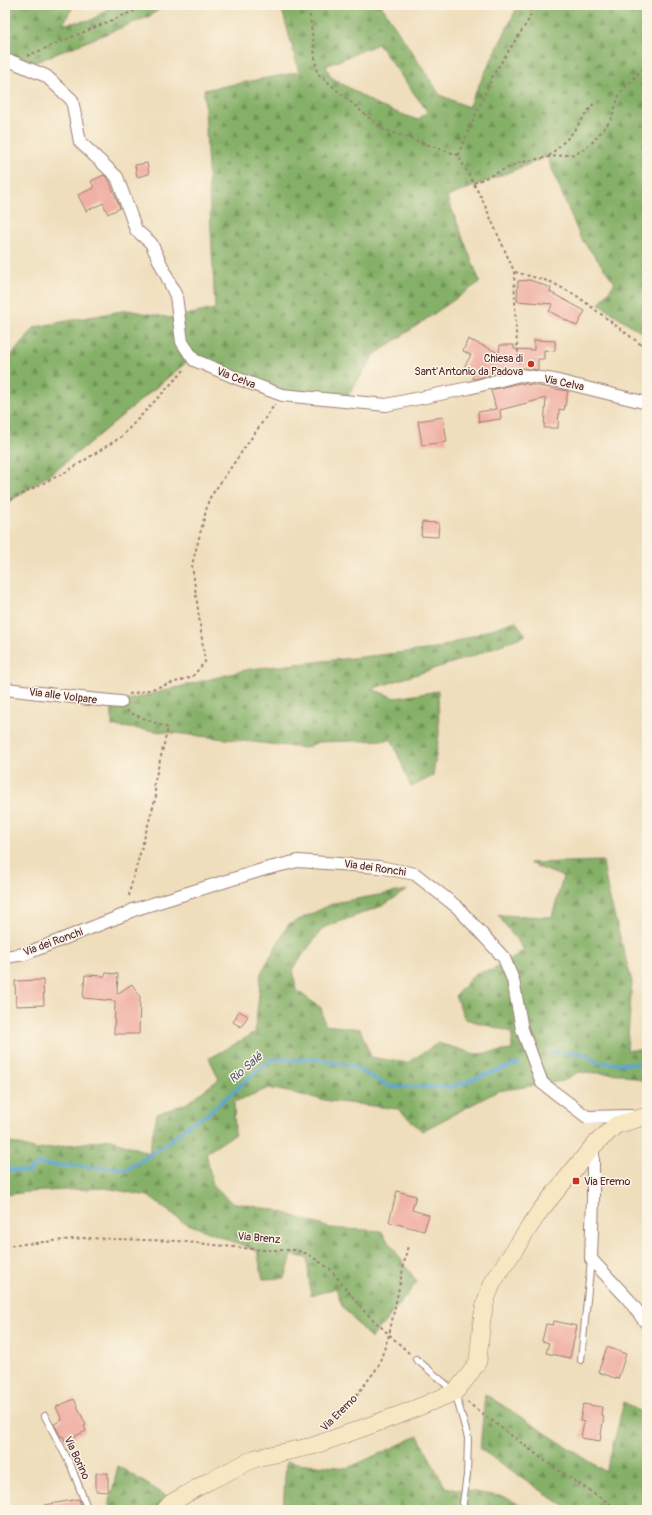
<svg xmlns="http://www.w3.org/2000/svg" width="652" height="1515" font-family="Pangolin,sans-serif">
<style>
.forest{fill:url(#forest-firs);stroke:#68684a;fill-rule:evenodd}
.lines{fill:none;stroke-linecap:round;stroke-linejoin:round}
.stream{stroke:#5da5d4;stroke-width:3.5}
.building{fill:#f1b0a5}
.lane-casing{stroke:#9c7e74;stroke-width:8}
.street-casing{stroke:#9c7e74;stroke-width:14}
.secondary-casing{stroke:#9c7e74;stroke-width:18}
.path{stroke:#9c7e74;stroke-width:2;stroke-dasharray:3 3;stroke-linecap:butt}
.lane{stroke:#fff;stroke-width:6}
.street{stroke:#fff;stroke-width:12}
.secondary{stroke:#f7e8c3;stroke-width:17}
.poi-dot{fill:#c8321e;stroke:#fcf5e5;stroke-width:1.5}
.labels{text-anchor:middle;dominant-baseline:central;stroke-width:3;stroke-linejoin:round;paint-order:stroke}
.poi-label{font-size:11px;fill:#4a1f2b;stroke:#fcf5e5;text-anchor:end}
.street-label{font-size:11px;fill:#4a1f2b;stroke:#fcf5e5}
.water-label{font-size:12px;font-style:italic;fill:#52556f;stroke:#fcf5e5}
</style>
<defs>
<pattern id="forest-firs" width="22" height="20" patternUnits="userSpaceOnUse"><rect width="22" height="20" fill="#85b068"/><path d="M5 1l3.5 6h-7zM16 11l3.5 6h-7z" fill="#6f8f56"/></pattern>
</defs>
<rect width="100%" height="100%" fill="#fcf5e5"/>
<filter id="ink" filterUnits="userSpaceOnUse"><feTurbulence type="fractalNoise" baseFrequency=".025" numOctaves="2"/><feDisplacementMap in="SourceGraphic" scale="8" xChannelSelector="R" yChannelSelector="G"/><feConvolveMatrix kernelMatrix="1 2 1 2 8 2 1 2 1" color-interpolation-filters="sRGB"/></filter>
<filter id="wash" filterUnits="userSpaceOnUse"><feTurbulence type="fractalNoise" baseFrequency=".012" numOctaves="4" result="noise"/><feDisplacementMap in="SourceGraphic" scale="16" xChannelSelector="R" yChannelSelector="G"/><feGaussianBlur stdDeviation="0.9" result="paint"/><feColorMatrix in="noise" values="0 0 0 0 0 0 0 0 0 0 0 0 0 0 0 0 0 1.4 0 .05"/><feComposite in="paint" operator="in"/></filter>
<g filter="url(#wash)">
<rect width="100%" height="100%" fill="#efdebc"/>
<!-- forest -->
<path class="forest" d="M5,5H74L63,24L92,20L112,5H165L150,16L36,62L5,56Z
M274,5H381L440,95L468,107L517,8V5H647V336L599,304L615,283L580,237L547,157L447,197L480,282L374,355L346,399L283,390L194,356L59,468L5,505V363L35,327L127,310L171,318L215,309L204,90L299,72L283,13ZM378,44L427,111L418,120L379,106L331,77L326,66Z
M515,621L526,635L470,657L371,689L396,698L438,691L439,734L433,776L411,787L392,740L318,742L305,748L112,726V704L250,669L435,649Z
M603,861L608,892L632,982L627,1050H647V1082L622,1074L578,1072L563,1081L498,1091L422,1131L398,1109L330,1101L269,1088L234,1102L235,1134L206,1153L213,1186L231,1202L275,1210L330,1228L381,1231L417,1282L371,1339L342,1306L336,1288L311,1296L307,1258L292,1255L285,1278L263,1279L257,1251L183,1222L148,1196L105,1188L27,1192L5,1195V1141L37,1150L110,1139L149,1153L157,1114L187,1103L219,1079L209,1058L255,1033L261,973L288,925L334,903L407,890L382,906L323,928L293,968L296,990L321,1008L325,1025L360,1029L371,1057L408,1063L438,1043L476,1054L512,1050V1032L465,1019L455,996L476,973L493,970L524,950L498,915L552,917L563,877L529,863Z
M485,1394L606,1472L624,1402L647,1416V1510H570L480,1449Z
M418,1436L445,1487L505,1497L530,1510H283L286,1462L348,1468Z
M118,1466L189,1510H108Z"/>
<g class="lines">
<!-- stream -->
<path class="stream" d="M551,1052L582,1053L598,1063L647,1064
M5,1169L28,1172L37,1164L128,1169L169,1142L191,1123L205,1116L271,1059L296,1060L311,1058L352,1066L390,1087H452L518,1063"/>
</g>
<g id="blocks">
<!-- building -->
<path class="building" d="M147,163L149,174L137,177L135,165Z
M104,175L109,180L120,208L108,214L103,203L86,211L78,195L94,188L91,181Z
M530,280L551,288L550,292L585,311L577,326L549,311L553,304L517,301L518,281Z
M468,339L499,353L500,345H514V349L534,350V340L555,341V351L544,350V359H538V370L518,368L475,379L472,378L474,375L463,369L471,355L463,351Z
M520,383L568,391L564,410L559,409L558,428H544L546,398L500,410L501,419L479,422L478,412L496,409L491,390Z
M443,417L447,442L422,445L418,421Z
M422,522L439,523L438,537L421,536Z
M106,973L118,974L117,994L132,984L140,997L139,1034H114L115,1001L83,998L85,975L105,976Z
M43,980L44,1005L16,1006L15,981Z
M239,1011L248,1016L241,1027L233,1022Z
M397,1191L416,1196L412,1210L429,1215L424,1231L389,1222Z
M554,1321L577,1326L570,1358L546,1353L549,1343L542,1341L546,1324L553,1325Z
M607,1347L626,1354L618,1379L598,1372Z
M74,1399L86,1425L84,1426L86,1431L65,1441L63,1436L61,1437L54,1424L62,1420L56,1407Z
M583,1404L602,1407L601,1415L604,1416L600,1441L581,1438L584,1422L580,1421Z
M96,1473H108V1492L96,1491Z
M79,1499L82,1510H46L45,1505Z"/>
</g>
</g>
<g filter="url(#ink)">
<use href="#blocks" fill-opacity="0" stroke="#9c7e74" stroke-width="1"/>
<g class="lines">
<!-- lane casing -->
<g class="lane-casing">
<path id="lane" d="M416,1359L455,1392L468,1438L467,1475L462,1510
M581,1360L591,1260
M45,1416L71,1466L88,1510"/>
</g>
<!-- street casing -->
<g class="street-casing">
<path id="street" d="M5,60L13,62L46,76L72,100L80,142L117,177L136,230L151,243L176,296L182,342L194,360L239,379L282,395L386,405L469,388L520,375L554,380L647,403
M5,689C44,693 82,699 121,702
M5,957L25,954L126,914L133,910L265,869L298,861L379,867L415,874L457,907L504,958L513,980L522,1029L542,1083L587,1117L631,1116
M593,1146V1198L591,1259L628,1299L647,1324"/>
</g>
<!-- secondary casing -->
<g class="secondary-casing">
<path id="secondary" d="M165,1510L171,1503L209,1481L256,1458L313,1446L407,1412L455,1392L469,1375L478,1361L482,1319L486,1300L493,1282L540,1211L593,1146L616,1125L647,1116"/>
</g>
<!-- path -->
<path class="path" d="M305,5L309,8L333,5
M313,5L309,8L317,73L382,129L458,155L482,199L514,271L516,332L519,363
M27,56L148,5
M458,155L493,75L530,18L531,5
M549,156L570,136L594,103
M474,183L518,163L548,157L576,154L591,144L611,120L620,93L647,64
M515,272L551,282L577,296L647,349
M5,502L66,472L121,437L186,368
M129,694L145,691L192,677L205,662L192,565L209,499L275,404
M127,710L128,712L168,728L154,784L156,796L129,893L130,899
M5,1246L83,1238L178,1241L262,1250H295L308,1254L330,1269L364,1311L410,1354
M467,1402L552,1466L619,1510
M327,1425L356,1396L378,1367L389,1335L408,1245"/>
<!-- lane -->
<use href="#lane" class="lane"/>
<!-- street -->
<use href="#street" class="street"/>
<!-- secondary -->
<use href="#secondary" class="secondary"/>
</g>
</g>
<!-- markers -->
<g class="poi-dot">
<circle cx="531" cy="364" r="4"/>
<rect x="572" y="1177" width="8" height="8" rx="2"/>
</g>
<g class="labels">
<!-- poi labels -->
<g class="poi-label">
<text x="523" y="358">Chiesa di<tspan x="523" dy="13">Sant'Antonio da Padova</tspan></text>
<text x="584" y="1181" text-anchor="start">Via Eremo</text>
</g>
<!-- street labels -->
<g class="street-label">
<text transform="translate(236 378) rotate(21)">Via Celva</text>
<text transform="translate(564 383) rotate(12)">Via Celva</text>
<text transform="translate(63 696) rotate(7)">Via alle Volpare</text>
<text transform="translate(375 868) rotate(8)">Via dei Ronchi</text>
<text transform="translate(53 942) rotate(-20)">Via dei Ronchi</text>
<text transform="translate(259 1238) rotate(5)">Via Brenz</text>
<text transform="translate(339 1413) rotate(-45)">Via Eremo</text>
<text transform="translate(77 1458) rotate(65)">Via Borino</text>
</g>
<!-- water labels -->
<g class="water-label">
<text transform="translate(246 1068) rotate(-41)">Rio Salé</text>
</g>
</g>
<!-- margin -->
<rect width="652" height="1515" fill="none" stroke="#fcf5e5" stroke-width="20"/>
</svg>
